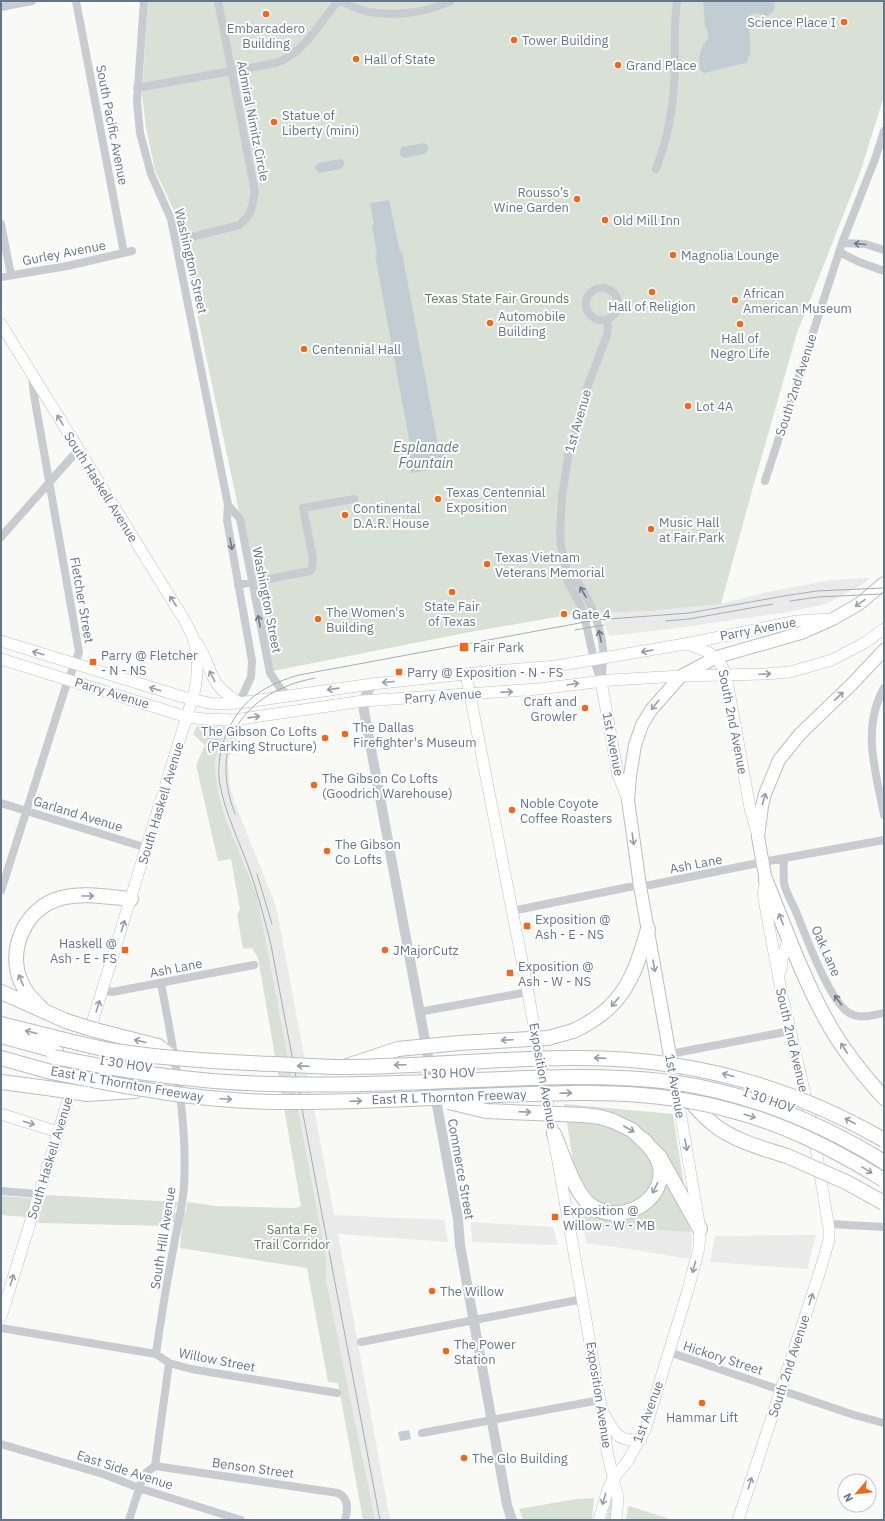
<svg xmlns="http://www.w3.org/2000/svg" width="885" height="1521" font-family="'IBM Plex Sans',sans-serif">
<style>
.built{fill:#e9eae9}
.green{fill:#d9e1d6}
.water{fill:#c2cdd3}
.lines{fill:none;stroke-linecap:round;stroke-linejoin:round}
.secondary-casing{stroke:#bcc0c6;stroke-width:12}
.primary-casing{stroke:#bbbec3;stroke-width:14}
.motorway-casing{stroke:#babdc1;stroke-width:16}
.minor{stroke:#c8cbd0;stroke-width:8}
.tertiary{stroke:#c8cbd0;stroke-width:10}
.secondary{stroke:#fff;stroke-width:11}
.primary{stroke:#fff;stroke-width:12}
.motorway{stroke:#fff;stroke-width:14}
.tram{stroke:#a8adb4;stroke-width:1}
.motorway-bridge-casing{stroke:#babdc1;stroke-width:16;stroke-linecap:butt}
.motorway-bridge{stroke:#fff;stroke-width:14}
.oneway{stroke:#6a798e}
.oneway2{stroke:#939ead}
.poi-dot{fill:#f66519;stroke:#fff;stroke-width:1.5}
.labels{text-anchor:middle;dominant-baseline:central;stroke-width:4;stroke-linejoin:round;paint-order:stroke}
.poi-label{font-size:13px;fill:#65758a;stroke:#fff;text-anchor:start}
.street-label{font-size:13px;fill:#65758a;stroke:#fff}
.park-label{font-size:13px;fill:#637b60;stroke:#fff}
.water-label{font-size:14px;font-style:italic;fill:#607785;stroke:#fff}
</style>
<rect width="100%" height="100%" fill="#f9f9f6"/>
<!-- built -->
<path class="built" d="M870,578L860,586L825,604L788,612L670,629L609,636L600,613L652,611L721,604L767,592L832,580Z
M225,727L242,728L228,760L230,786L234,801L276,906L334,1215L444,1220L448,1242L338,1234L390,1520H373L326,1280V1256L257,895L225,817L219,796L216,777L215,760Z
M471,1222L553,1227L558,1245L472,1242Z
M583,1226L691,1232L692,1240L690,1259L629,1249L586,1243Z
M816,1235L807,1269L710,1262L715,1236Z"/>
<!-- green -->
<path class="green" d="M148,1H884V96L861,170L797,333L753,487L721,604L652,611L573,614L465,633L273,671L176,215L155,170L146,128L142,95Z
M197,726L225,727L215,760L216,777L219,796L225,817L257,895L326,1256V1280L375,1520H363L338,1383L328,1382L307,1268L180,1248L182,1223L172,1222L171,1226L38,1223L40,1212L29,1211L26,1217L1,1215V1196L30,1198L31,1206L42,1207L46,1195L178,1202L174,1212L183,1213L186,1211L187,1202L216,1206L296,1208L301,1206L258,958L252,948L243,949L237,915L240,910L231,859L218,861L196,765L205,745L193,734Z
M564,1104L673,1114L691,1232L583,1226Z
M594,1498L592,1520H523L519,1509L576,1499Z
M612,1498L611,1520H606Z
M629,1506L673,1520H626L628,1508Z"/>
<!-- water -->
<path class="water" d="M703,1H774L775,6L773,12L767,16L755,13L749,16C747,32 755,50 746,63L704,73L700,70L699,57L703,45L708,38V32L705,26Z
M424,143L428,146V150L425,154L404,158L400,155V151L402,147Z
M340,159L344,161V165L341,169L320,173L316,170L315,166L318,163Z
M389,200L400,252H402L438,445L442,444L446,467L411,473L407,451L411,450L375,255H377L372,225H374L370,203Z
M409,1430L411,1439L400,1441L398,1432Z"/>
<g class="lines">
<!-- secondary casing -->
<g class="secondary-casing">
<path id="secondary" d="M1,324L183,618C187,625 192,633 194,641C199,659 198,682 192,700L1,1317
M1,641L183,697L213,704L239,703L372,684L484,672L556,666L685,644L797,621L830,619
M197,643C205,654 207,666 213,677C218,689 230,696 239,703
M686,644C707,651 718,653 726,675L750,808L758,836
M1,659L187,717L204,719L234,720L363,701L539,689L611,680L681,676L765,674L790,672L832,660L866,642L884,629
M466,674L528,992L602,1411L607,1451L618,1499L616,1520
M601,681L618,775L628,800
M781,970L782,959L789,937
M1,1114L58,1132
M604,1414C615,1432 617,1443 641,1439
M599,1520L608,1489L613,1479L627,1462L645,1430L688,1290L699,1248L700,1229L677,1093
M738,1520L820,1271L829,1240V1229L812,1125L781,990L763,894L766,881"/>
</g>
<!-- primary casing -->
<g class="primary-casing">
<path id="primary" d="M766,881L758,837L762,806L765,794L779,760L800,734L852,684L884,650
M675,1084L640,886L628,800L630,776L635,745L642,725L651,710L681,676L717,657L801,633L833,619L859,604L884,583"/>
</g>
<!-- motorway casing -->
<g class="motorway-casing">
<path id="motorway" d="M766,881C786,931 805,984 832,1030C847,1055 865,1077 884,1098
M1,992L66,1021
M44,1011C35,1002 26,994 21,982C7,949 25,908 61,898C83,892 109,897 131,899
M1,1024L61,1039
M95,1030L158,1046L174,1059
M573,1031C622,1009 634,978 648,929
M1,1036L56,1051
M1,1058L51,1072
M347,1066L398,1049
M1,1082L47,1088
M675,1084C688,1097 699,1113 713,1124C734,1141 762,1148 787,1156
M87,1094L135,1091
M613,1121L632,1130L659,1156L700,1229
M554,1134C562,1153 573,1188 587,1202C615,1229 666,1203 660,1167C658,1156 650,1148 644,1140"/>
</g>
<!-- minor -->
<path class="minor" d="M76,1L124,253
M144,1L137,101L140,133L151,174L171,219L228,505L227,520L252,661L251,677L239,703
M340,1C349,5 359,10 369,12C396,16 426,13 451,1
M1,7L32,1
M137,88L276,63C304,53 320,23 338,1
M656,169C666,143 672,115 674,88C676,59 673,30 677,1
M1,224L11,275
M176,241L239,225C252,215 252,207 255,192L218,1
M842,243L865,244L884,250
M839,252L859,262L884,271
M1,277L67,266L132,251
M586 304a16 16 0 1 1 32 0a16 16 0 1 1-32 0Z
M765,481L842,243L875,159L884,131
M228,505L240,519L270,673L280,688L290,696
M1,537L78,450
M567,572C586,586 601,625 603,649C604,658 602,668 602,677
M238,585L310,571L312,568L313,559L303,508L354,499
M601,681L594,660L587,628L581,606L567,580V572L561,546L560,532L562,496L569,451L587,388L607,335L608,327L606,320
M884,688C861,729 876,772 884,815
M1,803L147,848
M784,858C784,866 783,875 784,883C786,893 793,904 797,914C806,936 830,1004 851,1014C861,1019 874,1015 884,1013
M1,891L65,689L79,652L34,395L32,376
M512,911L629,887L650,885L763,862L884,840
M103,990L112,992L254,965
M419,1012L528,992
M670,1054L790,1031
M1,1191L39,1194
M829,1224L884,1227
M1,1328L156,1354L169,1363L191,1369L337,1393
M361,1342L583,1299
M669,1352L854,1415L884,1423
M156,1354C161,1318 167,1281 174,1245C177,1225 183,1206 184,1186C188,1119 173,1048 161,983
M422,1433L600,1400
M1,1444L103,1474L139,1488L241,1520
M155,1466L338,1493C349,1498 348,1510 345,1520
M129,1520L142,1480L146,1473L155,1466L169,1363"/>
<!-- tertiary -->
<path class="tertiary" d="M372,684L363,701L364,711L458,1219L460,1245L507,1505L512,1520"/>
<!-- secondary -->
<use href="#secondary" class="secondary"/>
<!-- primary -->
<use href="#primary" class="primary"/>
<!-- motorway -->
<use href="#motorway" class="motorway"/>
<!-- tram -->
<path class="tram" d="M790,601L818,597L882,594
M666,621L689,619L773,604
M575,630L604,625
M235,814C208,743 243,692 315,678
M257,874L272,924
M380,1520L271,945C265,921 259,898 251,874C241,845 226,816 220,785C214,750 231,711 260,692C272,684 285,679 299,675L596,620L689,613L784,596L817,591L884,588"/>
<!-- motorway-bridge casing -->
<g class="motorway-bridge-casing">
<path id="motorway-bridge" d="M66,1021L95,1030
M61,1039C79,1043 97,1048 115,1051C168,1059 221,1062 274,1064C297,1065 319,1067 342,1067C419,1067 497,1058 574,1058C684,1057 789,1085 884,1140
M398,1049L459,1043L548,1038L573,1031
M54,1057C127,1072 199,1083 273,1084C374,1087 475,1078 576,1077C607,1077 639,1078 670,1082C746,1092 819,1122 884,1162
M51,1072C125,1087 200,1101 276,1102C350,1103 425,1098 499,1095C577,1092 653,1089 729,1110C785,1124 835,1150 884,1180
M47,1088L87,1094
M449,1102L486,1111L584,1115L600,1117L613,1121
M787,1156L846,1182L884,1203"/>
</g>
<!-- motorway-bridge -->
<use href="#motorway-bridge" class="motorway-bridge"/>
</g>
<!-- one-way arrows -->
<defs><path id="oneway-shaft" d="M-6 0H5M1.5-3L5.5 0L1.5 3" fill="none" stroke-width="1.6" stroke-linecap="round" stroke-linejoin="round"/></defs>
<g class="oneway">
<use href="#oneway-shaft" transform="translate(860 244) rotate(-175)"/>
<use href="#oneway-shaft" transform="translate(231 544) rotate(80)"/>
<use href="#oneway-shaft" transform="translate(583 592) rotate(-120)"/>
<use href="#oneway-shaft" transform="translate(259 621) rotate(-101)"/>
<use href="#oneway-shaft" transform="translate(600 636) rotate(-102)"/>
<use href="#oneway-shaft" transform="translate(838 1000) rotate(-126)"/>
</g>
<g class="oneway2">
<use href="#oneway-shaft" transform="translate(60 420) rotate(-121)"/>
<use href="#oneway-shaft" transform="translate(173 601) rotate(-123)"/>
<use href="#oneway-shaft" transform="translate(860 603) rotate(145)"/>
<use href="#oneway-shaft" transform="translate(647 651) rotate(170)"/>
<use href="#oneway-shaft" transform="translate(38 653) rotate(-163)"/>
<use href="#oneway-shaft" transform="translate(765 674) rotate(-3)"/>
<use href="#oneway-shaft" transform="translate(212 676) rotate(-117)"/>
<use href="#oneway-shaft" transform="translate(388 682) rotate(175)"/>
<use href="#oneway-shaft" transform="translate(573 684) rotate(-9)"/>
<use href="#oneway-shaft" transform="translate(155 689) rotate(-163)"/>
<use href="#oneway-shaft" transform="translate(333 689) rotate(172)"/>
<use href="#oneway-shaft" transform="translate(507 692) rotate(-4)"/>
<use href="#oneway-shaft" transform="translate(839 696) rotate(-43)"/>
<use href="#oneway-shaft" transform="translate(655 705) rotate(129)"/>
<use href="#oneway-shaft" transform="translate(254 717) rotate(-8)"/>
<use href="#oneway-shaft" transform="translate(764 799) rotate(-74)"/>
<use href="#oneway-shaft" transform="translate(633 839) rotate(82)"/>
<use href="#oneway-shaft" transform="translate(88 896)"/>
<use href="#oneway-shaft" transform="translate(781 919) rotate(-112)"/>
<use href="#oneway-shaft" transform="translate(123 926) rotate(-73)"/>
<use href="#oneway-shaft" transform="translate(654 966) rotate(80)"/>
<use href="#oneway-shaft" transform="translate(21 980) rotate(-112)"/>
<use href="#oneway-shaft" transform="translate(615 1002) rotate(131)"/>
<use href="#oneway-shaft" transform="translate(98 1006) rotate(-72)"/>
<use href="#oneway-shaft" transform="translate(31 1032) rotate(-166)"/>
<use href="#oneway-shaft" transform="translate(507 1040) rotate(177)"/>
<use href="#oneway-shaft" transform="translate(140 1041) rotate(-166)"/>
<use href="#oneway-shaft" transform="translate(844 1048) rotate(-123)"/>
<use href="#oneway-shaft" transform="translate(600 1058) rotate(-178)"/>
<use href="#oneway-shaft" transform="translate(400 1065) rotate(178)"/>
<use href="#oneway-shaft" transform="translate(303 1066) rotate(-178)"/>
<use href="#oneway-shaft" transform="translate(728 1075) rotate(-165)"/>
<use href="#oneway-shaft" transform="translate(566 1093) rotate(-2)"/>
<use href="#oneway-shaft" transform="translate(226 1099) rotate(3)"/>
<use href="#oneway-shaft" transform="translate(356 1101) rotate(-2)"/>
<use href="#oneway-shaft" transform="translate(525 1112) rotate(2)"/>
<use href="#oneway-shaft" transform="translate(750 1116) rotate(17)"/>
<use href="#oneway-shaft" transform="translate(850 1121) rotate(-153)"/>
<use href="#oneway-shaft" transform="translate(29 1123) rotate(17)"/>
<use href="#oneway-shaft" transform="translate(629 1129) rotate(30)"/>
<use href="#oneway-shaft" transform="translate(686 1145) rotate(80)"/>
<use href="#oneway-shaft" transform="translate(867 1170) rotate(32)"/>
<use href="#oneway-shaft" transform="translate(655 1188) rotate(117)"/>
<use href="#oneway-shaft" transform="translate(694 1267) rotate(105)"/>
<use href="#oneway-shaft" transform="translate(12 1280) rotate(-73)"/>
<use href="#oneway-shaft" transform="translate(811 1299) rotate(-72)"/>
<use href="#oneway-shaft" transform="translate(750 1483) rotate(-72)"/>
<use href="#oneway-shaft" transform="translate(604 1499) rotate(107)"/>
</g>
<!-- markers -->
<g class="poi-dot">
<circle cx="266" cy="14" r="4"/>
<circle cx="844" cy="22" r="4"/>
<circle cx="514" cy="40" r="4"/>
<circle cx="356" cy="59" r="4"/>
<circle cx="618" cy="65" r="4"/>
<circle cx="274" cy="122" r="4"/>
<circle cx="577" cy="199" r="4"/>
<circle cx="605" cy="220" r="4"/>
<circle cx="673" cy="255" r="4"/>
<circle cx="652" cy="292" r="4"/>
<circle cx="735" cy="300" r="4"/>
<circle cx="490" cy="323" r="4"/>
<circle cx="740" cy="324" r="4"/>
<circle cx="304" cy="349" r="4"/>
<circle cx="688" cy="406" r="4"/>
<circle cx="438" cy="499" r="4"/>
<circle cx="345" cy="515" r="4"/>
<circle cx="651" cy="529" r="4"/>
<circle cx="487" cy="564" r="4"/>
<circle cx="452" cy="592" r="4"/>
<circle cx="564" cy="614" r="4"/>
<circle cx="318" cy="619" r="4"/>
<rect x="459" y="642" width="10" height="10" rx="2"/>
<rect x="89" y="658" width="8" height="8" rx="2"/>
<rect x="395" y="668" width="8" height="8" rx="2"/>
<circle cx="585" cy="708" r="4"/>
<circle cx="345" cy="734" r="4"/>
<circle cx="325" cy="738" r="4"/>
<circle cx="314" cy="785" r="4"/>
<circle cx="512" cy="810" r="4"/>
<circle cx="327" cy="851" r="4"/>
<rect x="523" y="922" width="8" height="8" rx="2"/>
<rect x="121" y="946" width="8" height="8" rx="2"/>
<circle cx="385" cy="950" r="4"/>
<rect x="506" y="969" width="8" height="8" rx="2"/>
<rect x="551" y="1213" width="8" height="8" rx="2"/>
<circle cx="432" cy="1291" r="4"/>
<circle cx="446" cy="1351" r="4"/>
<circle cx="702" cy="1403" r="4"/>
<circle cx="464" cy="1458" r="4"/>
</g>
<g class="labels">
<!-- poi labels -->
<g class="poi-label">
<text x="836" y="22" text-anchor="end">Science Place I</text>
<text x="266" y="28" text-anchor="middle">Embarcadero<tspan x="266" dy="15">Building</tspan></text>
<text x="522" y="40">Tower Building</text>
<text x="364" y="59">Hall of State</text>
<text x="626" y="65">Grand Place</text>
<text x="282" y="115">Statue of<tspan x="282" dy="15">Liberty (mini)</tspan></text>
<text x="569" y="192" text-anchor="end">Rousso’s<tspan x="569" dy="15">Wine Garden</tspan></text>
<text x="613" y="220">Old Mill Inn</text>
<text x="681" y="255">Magnolia Lounge</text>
<text x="743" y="293">African<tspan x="743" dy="15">American Museum</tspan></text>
<text x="652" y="306" text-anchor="middle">Hall of Religion</text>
<text x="498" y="316">Automobile<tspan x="498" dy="15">Building</tspan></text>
<text x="740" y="338" text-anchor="middle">Hall of<tspan x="740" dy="15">Negro Life</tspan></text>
<text x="312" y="349">Centennial Hall</text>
<text x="696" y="406">Lot 4A</text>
<text x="446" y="492">Texas Centennial<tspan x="446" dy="15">Exposition</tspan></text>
<text x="353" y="508">Continental<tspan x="353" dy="15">D.A.R. House</tspan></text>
<text x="659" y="522">Music Hall<tspan x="659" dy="15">at Fair Park</tspan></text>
<text x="495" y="557">Texas Vietnam<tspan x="495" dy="15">Veterans Memorial</tspan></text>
<text x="452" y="606" text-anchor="middle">State Fair<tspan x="452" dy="15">of Texas</tspan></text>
<text x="326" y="612">The Women's<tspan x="326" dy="15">Building</tspan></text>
<text x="572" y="614">Gate 4</text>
<text x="473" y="647">Fair Park</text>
<text x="101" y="655">Parry @ Fletcher<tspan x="101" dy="15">- N - NS</tspan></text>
<text x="407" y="672">Parry @ Exposition - N - FS</text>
<text x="577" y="701" text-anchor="end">Craft and<tspan x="577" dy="15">Growler</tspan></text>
<text x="353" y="727">The Dallas<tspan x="353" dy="15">Firefighter's Museum</tspan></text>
<text x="317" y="731" text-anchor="end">The Gibson Co Lofts<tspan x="317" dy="15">(Parking Structure)</tspan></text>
<text x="322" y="778">The Gibson Co Lofts<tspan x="322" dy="15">(Goodrich Warehouse)</tspan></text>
<text x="520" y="803">Noble Coyote<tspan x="520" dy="15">Coffee Roasters</tspan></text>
<text x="335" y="844">The Gibson<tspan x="335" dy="15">Co Lofts</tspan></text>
<text x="535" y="919">Exposition @<tspan x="535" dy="15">Ash - E - NS</tspan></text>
<text x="117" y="943" text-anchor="end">Haskell @<tspan x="117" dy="15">Ash - E - FS</tspan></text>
<text x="393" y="950">JMajorCutz</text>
<text x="518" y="966">Exposition @<tspan x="518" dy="15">Ash - W - NS</tspan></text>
<text x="563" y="1210">Exposition @<tspan x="563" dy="15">Willow - W - MB</tspan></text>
<text x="440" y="1291">The Willow</text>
<text x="454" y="1344">The Power<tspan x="454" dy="15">Station</tspan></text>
<text x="702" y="1417" text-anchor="middle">Hammar Lift</text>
<text x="472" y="1458">The Glo Building</text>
</g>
<!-- street labels -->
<g class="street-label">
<text transform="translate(253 121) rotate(79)">Admiral Nimitz Circle</text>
<text transform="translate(112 125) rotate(79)">South Pacific Avenue</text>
<text transform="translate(64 253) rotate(-11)">Gurley Avenue</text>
<text transform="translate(191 261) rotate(77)">Washington Street</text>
<text transform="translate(796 385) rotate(-72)">South 2nd Avenue</text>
<text transform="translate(578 421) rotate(-74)">1st Avenue</text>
<text transform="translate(101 487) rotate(58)">South Haskell Avenue</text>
<text transform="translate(82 600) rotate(80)">Fletcher Street</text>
<text transform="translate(267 600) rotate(79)">Washington Street</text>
<text transform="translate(758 629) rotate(-11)">Parry Avenue</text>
<text transform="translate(112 693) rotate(17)">Parry Avenue</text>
<text transform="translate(443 696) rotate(-4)">Parry Avenue</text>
<text transform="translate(733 722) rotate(79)">South 2nd Avenue</text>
<text transform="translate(613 744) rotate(79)">1st Avenue</text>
<text transform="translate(161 803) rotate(-73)">South Haskell Avenue</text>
<text transform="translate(78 814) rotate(17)">Garland Avenue</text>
<text transform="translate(696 864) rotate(-11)">Ash Lane</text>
<text transform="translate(826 951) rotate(66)">Oak Lane</text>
<text transform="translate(176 968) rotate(-11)">Ash Lane</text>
<text transform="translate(792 1040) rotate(77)">South 2nd Avenue</text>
<text transform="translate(126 1064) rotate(9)">I 30 HOV</text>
<text transform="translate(449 1073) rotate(-2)">I 30 HOV</text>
<text transform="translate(543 1076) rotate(80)">Exposition Avenue</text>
<text transform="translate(127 1084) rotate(10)">East R L Thornton Freeway</text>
<text transform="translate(675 1086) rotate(80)">1st Avenue</text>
<text transform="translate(449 1097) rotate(-2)">East R L Thornton Freeway</text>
<text transform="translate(769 1100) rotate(19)">I 30 HOV</text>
<text transform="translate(50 1158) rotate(-73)">South Haskell Avenue</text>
<text transform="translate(461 1169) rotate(80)">Commerce Street</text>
<text transform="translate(163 1238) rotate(-81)">South Hill Avenue</text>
<text transform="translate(723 1358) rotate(18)">Hickory Street</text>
<text transform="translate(217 1360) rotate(11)">Willow Street</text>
<text transform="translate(789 1366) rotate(-72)">South 2nd Avenue</text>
<text transform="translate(599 1395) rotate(81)">Exposition Avenue</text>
<text transform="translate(648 1412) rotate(-70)">1st Avenue</text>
<text transform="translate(253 1468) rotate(8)">Benson Street</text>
<text transform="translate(125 1470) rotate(18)">East Side Avenue</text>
</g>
<!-- park labels -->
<g class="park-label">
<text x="497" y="298">Texas State Fair Grounds</text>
<text x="292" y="1229">Santa Fe<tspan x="292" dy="15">Trail Corridor</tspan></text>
</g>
<!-- water labels -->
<g class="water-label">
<text x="426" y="447">Esplanade<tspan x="426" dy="16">Fountain</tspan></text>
</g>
</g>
<!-- border -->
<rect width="885" height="1521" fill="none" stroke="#65758a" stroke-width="4"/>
<!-- north arrow -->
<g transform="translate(857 1493) rotate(242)"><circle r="19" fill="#ffffff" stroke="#c1c8d0"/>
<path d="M0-3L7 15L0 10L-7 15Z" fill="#f66519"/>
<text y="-6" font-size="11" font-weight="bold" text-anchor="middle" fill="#65758a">N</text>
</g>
</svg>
